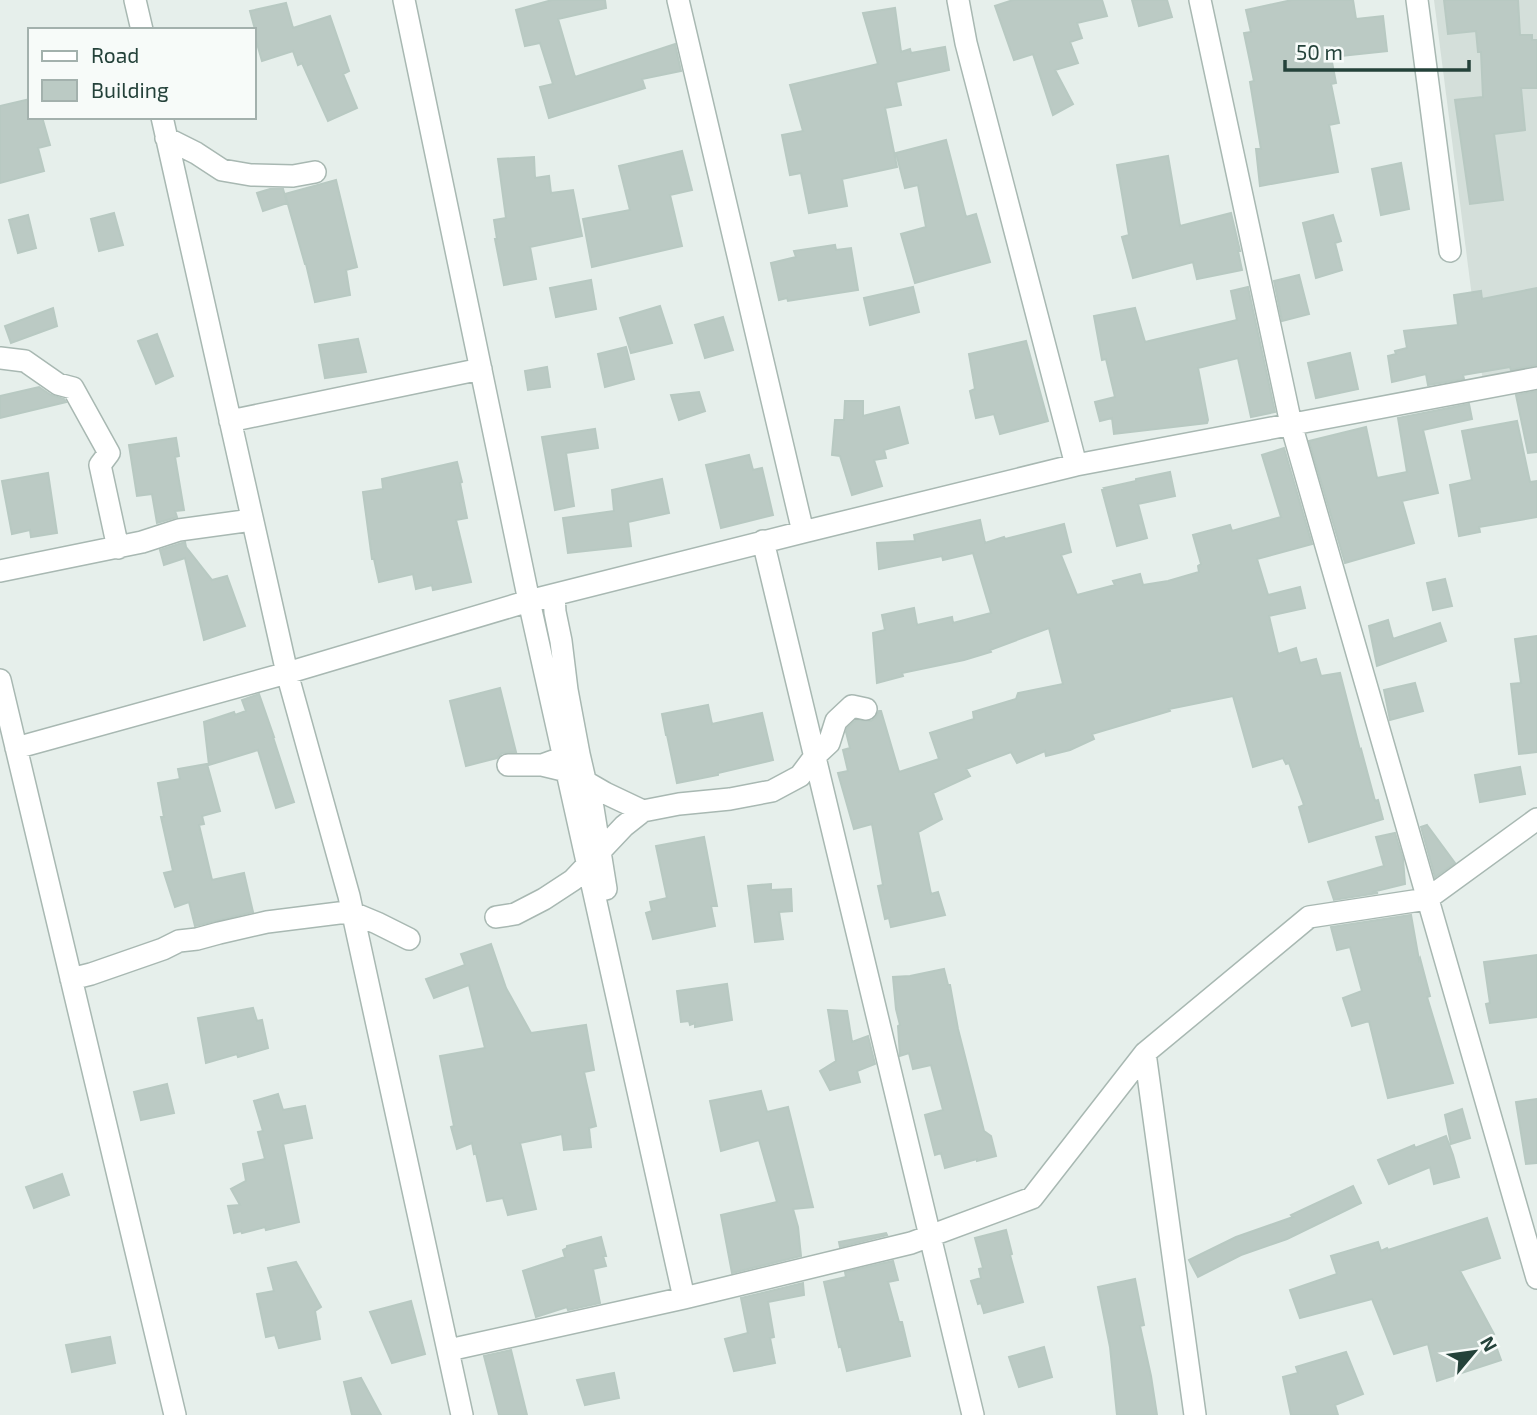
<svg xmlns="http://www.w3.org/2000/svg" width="1537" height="1415" font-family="'Exo 2',sans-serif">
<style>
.built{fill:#d4dfda}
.building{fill:#bbcac4;stroke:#b8c9c2;stroke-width:2}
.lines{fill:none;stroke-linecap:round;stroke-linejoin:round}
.minor-casing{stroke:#a8b8b2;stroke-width:24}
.minor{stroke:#fff;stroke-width:21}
</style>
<rect width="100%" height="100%" fill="#e6efeb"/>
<!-- built -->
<path class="built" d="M1434,0H1537V369L1483,383Z"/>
<!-- building -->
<path class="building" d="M552,0H605L606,8L558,19L575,77L675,44L681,71L642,79L645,88L549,118L540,87L553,84L540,43L525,46L516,10Z
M1013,0H1102L1107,16L1077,23L1082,38L1070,42L1078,63L1055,70L1073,104L1053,115L1033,54L1014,60L995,6Z
M1132,0H1167L1172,17L1139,26Z
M1292,0H1353L1356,19L1383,16L1387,51L1331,57L1336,83L1331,84L1339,123L1329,125L1338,172L1260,186L1256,149H1261L1250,82L1254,81L1244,33L1251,32L1246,10Z
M1444,0H1518L1520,35H1532V40H1537V88H1521L1525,130L1494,134L1503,200L1470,204L1455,100L1483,97L1481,52H1478L1476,31L1448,34Z
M286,3L293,28L330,16L349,71L343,74L357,108L328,121L302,63L298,65L293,51L262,61L254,33H256L250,11Z
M895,8L901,52L910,49L911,53L945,47L949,70L896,82L901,105L885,108L897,167L842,179L847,206L809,213L801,173L790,175L782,135L803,131L790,85L878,64L863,13Z
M30,99V117H42L50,145L38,148L44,171L0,183V106Z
M946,140L966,217L976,214L990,262L915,283L901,234L926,227L918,185L905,188L896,153Z
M682,151L692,190L670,195L682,246L592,267L583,219L630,210L619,166Z
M1168,156L1180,226L1231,213L1240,251H1238L1242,270L1197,279L1193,262L1133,278L1122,237L1129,235L1117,165Z
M534,157L535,178L549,176L551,193L573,190L582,236L530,247L536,279L504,285L495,239H497L494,220L506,218L498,159Z
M1401,163L1409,209L1381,215L1372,169Z
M336,180L357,267L346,270L350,295L315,302L306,264H305L285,194Z
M270,189H283L287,203L263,211L257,193Z
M114,213L123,245L99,251L91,219Z
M28,215L36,248L18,253L9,220Z
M1333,215L1341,241L1335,243L1342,270L1316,278L1303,223Z
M835,245L836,250L851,248L858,290L788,301L787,298L779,300L771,263L796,257L794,251Z
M1299,275L1309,314L1282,321L1274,281Z
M591,280L596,309L556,317L550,288Z
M913,287L919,312L870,325L864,298Z
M1248,287L1275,412L1251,417L1238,358L1198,368L1208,420L1207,423L1114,434L1112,418L1100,421L1095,402L1115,397L1106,359L1102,360L1094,316L1135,308L1145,342L1237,320L1231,291Z
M1537,288V365L1511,370L1510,367L1463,375L1464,379L1428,385L1426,374L1392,382L1388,356L1396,354L1395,351L1407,348L1404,331L1458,325L1454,295L1481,291L1482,299Z
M660,306L672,343L631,353L620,318Z
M53,308L57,326L11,343L5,326Z
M723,317L733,350L705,358L695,325Z
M157,334L173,376L156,384L138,341Z
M358,339L366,372L325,378L319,345Z
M1026,341L1048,421L1000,434L994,414L976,418L970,391L975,389L969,354Z
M626,347L634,379L605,387L598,354Z
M1350,353L1358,389L1316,398L1308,363Z
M547,367L550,387L528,390L525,371Z
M39,387L51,395L64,399L66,402L0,418V396Z
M1537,391V452L1528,453L1516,395Z
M699,392L705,411L679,420L671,395Z
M845,401H863V416L899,407L908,443L884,450L886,458L874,460L882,486L852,495L840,456L832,455L835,420H844Z
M1469,404L1472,419L1423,430L1438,493L1402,501L1414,543L1345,563L1309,441L1366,427L1377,478L1407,472L1398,418Z
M1517,421L1530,482L1537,481V517L1479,527L1480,532L1459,536L1450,485L1472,480L1462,431Z
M595,429L598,448L566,453L574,506L555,510L542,437Z
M176,438L179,456L175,457L184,510L175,511L177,517L157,523L152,494L137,496L129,445Z
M1284,448L1312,544L1257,559L1268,595L1300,587L1305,608L1269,616L1278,654L1296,648L1300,663L1316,659L1321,676L1340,673L1360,750L1361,749L1375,801L1378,800L1383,819L1309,842L1299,807L1304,805L1289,763L1286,764L1283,758L1253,767L1233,696L1169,709L1170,711L1092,734L1094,739L1070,750L1046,756L1045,751L1017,763L1011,752L966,769L970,776L933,793L942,819L918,832L931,894L938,892L945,915L891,927L889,918L885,919L878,886L883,885L872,824L854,829L838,773L848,771L843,750L850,748L846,732L847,728L856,720L871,721L876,717L879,711H881L899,772L939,759L930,733L974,719L973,712L1016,699L1018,693L1063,684L1049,628L990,650L991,652L964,660L902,673L903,676L877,683L873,633L885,630L882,615L914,608L917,625L952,617L953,623L991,613L973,553L943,560L942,556L879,569L877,543L915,541L914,535L980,520L985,543L1004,537L1005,539L1064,524L1071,552L1061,555L1077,595L1115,585L1113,581L1140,574L1143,585L1168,581L1199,572L1198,566L1201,564L1193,535L1230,525L1232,531L1281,517L1262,455Z
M749,455L753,470L762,468L773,515L721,528L706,465Z
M457,462L462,482L460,483L467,518L456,520L471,582L433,590L432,585L416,589L413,574L379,582L374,559H372L363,492L383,489L382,479Z
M1170,472L1175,496L1138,504L1147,538L1117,546L1102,490L1105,489L1104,488L1136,481V479Z
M48,473L57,533L31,537L30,530L12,534L2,481Z
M662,479L669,513L628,522L631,546L568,553L563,518L614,511L612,490Z
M185,542L186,547L212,580L227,576L245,626L204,640L185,558L164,565L160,550Z
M1445,579L1452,606L1433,610L1427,583Z
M1388,620L1393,639L1440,623L1446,641L1377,666L1369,626Z
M1537,636V752L1519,754L1511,684L1521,683L1515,639Z
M1415,683L1423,711L1390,720L1384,690Z
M500,688L516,752L502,753L497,758L466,766L450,701Z
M259,694L274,737H273L294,802L276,808L258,750L209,765L204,722L234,712L235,715L246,711L242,700Z
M708,705L712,724L762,713L773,760L718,773V775L677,783L667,735H666L662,714Z
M207,764L220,811L202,816L204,824L199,825L212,880L244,873L253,912L195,926L189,902L175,907L164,873L173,871L161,817H164L158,783L180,779L178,769Z
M1520,767L1525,794L1480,802L1475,775Z
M1427,825L1455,863L1435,877L1421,827Z
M1395,833L1403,859L1405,884L1372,892L1378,893L1334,900L1328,882L1384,866L1376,837Z
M704,837L717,906H711L715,926L653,939L646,913L652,911L650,902L667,898L656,846Z
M771,884V890L791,889L792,911L779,912L783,939L755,942L748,886Z
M1411,915L1419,960L1420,958L1430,996L1427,997L1453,1083L1388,1098L1369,1021L1352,1026L1343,998L1362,991L1350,947L1337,950L1331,927Z
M491,944L506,988L531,1033L586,1025L594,1070L584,1072L596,1126L589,1128L591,1147L564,1150L562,1134L520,1143L536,1209L508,1215L503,1198L487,1201L476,1153L474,1154L472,1143L457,1149L451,1127L454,1126L440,1056L485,1048L469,985L434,998L426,979L465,965L461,954Z
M1537,955V1017L1490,1023L1486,1004L1490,1003L1484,962Z
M944,969L948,985H950L958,1029L984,1131L991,1136L996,1156L977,1161V1159L945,1168L941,1153L935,1155L925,1115L943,1110L931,1065L913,1069L909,1053L900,1056L898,1026L900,1025L896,1009L893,977L910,976Z
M727,984L732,1020L695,1027V1023L690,1025L689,1021L681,1022L677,991Z
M253,1008L257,1021L262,1020L268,1048L238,1057L237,1054L206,1063L198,1018Z
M828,1010L847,1011L852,1042L868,1036L875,1064L857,1071L860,1082L830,1090L820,1071L836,1061Z
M167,1084L174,1113L141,1120L134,1092Z
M761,1091L767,1112L788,1107L813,1207L793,1209L798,1227L801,1256L732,1273L721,1215L777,1202L759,1140L721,1151L710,1101Z
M278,1094L283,1110L305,1106L312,1138L283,1144L299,1222L266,1230L265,1227L242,1233L241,1231L234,1233L228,1206L240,1205L231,1189L246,1181L243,1164L265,1159L258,1132L263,1131L254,1101Z
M1537,1099V1163L1526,1164L1516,1102Z
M1462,1109L1470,1138L1451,1144L1445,1115Z
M1446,1136L1453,1155L1459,1177L1434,1184L1430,1167L1389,1184L1378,1160L1414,1145L1415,1148Z
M62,1174L69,1195L34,1208L26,1187Z
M1353,1186L1361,1203L1287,1239L1241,1255L1198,1277L1189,1260L1236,1237L1293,1217L1291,1215Z
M1487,1218L1500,1258L1460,1271L1494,1334L1492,1335L1501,1360L1437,1381L1428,1344L1394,1354L1372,1299L1300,1318L1290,1290L1337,1274L1331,1256L1378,1242L1381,1251L1387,1248L1388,1250Z
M1006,1230L1012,1254L1010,1255L1023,1302L984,1313L981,1303L978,1304L971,1281L981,1278L979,1269L983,1268L975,1238Z
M886,1233L887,1235L840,1247L839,1242Z
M601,1237L606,1256H603L606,1266L593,1269L600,1303L568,1310L567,1307L536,1317L523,1271L565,1257L563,1250L567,1248V1246Z
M893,1261L898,1280L888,1282L899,1322H902L910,1356L847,1371L841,1346L839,1347L824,1282L846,1277L845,1272Z
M296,1262L321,1307L315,1311L320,1339L279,1348L275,1335L266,1337L257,1294L274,1291L268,1268Z
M1135,1279L1144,1325L1140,1326L1151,1376L1157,1415H1117L1110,1347L1098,1287Z
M803,1283L804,1295L768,1302L774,1337L770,1338L775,1363L734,1371L725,1339L748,1333L741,1298Z
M411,1301L425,1354L392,1363L370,1312Z
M110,1337L115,1363L72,1372L66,1345Z
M1044,1347L1052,1377L1019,1387L1009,1357Z
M511,1350L527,1415H499L484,1356Z
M1346,1352L1363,1394L1335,1405L1338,1415H1291L1283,1377L1298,1373L1296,1367Z
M614,1373L619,1398L585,1405L577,1380Z
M361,1378L381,1415H352L344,1382Z"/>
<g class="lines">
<!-- minor casing -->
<g class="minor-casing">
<path id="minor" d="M135,0L142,30
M404,0L529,601L684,1298
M678,0L803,532
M958,0L966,43L1076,465
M1200,0L1291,424L1537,1278
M1417,0L1450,251
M162,117L287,673L349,896L462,1415
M166,138L196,153L222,170L251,175L293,176L315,172
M0,358L25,361L58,384L73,388L109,453L100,465L118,548
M230,421L481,369
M763,541L973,1415
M0,571L142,542L179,530L252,520
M554,595L555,612L561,641L567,690L579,754
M0,680L175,1415
M16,748L287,673L529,601L803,532L1076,465L1537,378
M508,765H542L564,757L579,754L585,780L593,808L606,889
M542,765L567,771L605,793L643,811L679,804L730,799L772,791L800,776L815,756L829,743L836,721L852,706L866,709
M496,917L515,914L544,899L573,880L624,826L643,811
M71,979L91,974L163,949L179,941L197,939L219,933L267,922L339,913H353L377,923L409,939
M1145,1053L1195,1415
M449,1350L684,1298L911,1243L1032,1198L1145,1053L1309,917L1427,899L1537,819"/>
</g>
<!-- minor -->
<use href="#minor" class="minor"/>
</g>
<!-- legend -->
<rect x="28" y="28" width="228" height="91" fill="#f7fbf9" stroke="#a3b1ad" stroke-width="2"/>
<rect x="42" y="51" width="35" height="10" fill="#ffffff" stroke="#a3b1ad" stroke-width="2"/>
<text x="91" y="63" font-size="21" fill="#24423a">Road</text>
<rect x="42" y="80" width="35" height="21" fill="#bbcac4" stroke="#a3b1ad" stroke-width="2"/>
<text x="91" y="98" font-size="21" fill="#24423a">Building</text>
<!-- north arrow -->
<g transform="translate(1474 1352) rotate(61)" stroke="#f7fbf9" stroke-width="5" paint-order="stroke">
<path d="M0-5L12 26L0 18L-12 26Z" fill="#24423a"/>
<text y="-10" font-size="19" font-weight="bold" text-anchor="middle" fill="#24423a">N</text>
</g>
<!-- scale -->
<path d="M1285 60v10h184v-10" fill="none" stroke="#24423a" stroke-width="3.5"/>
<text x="1296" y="60" font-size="21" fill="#24423a" stroke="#f7fbf9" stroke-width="5" paint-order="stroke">50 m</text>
</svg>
